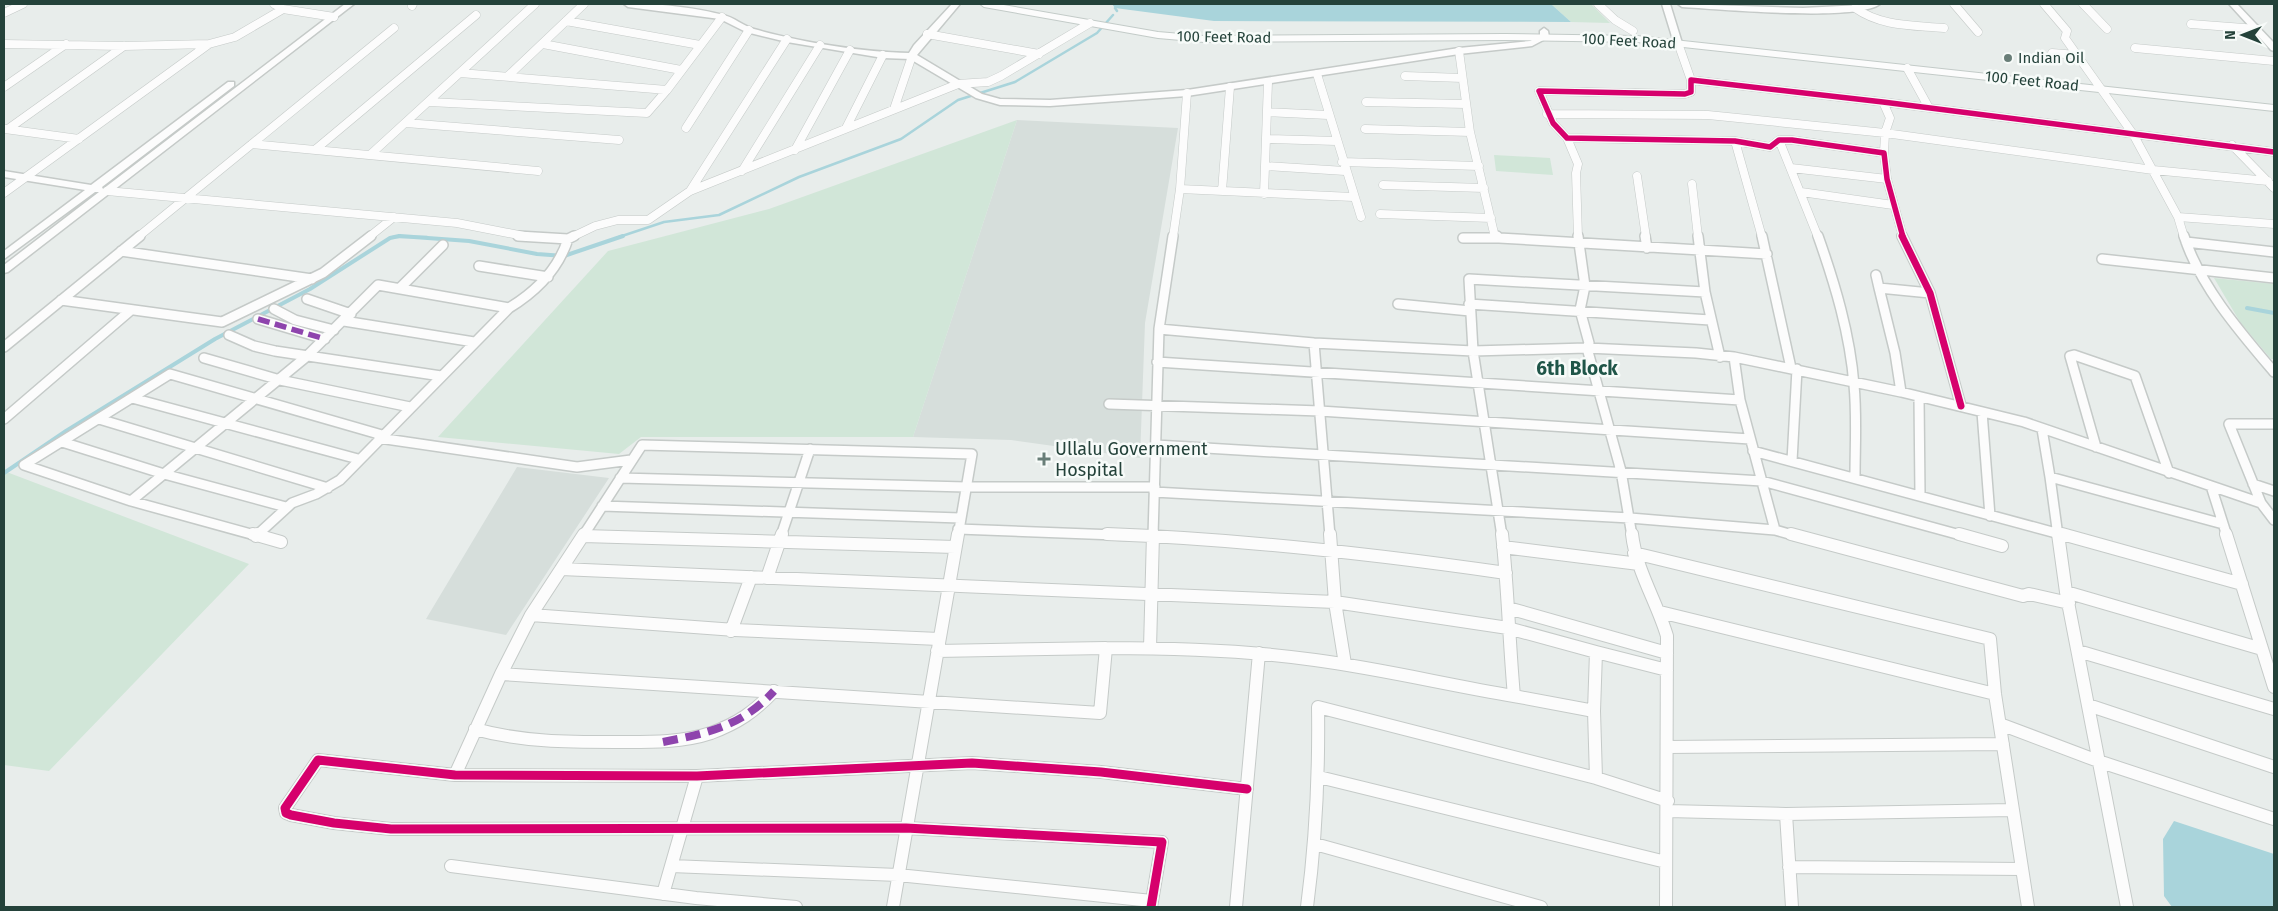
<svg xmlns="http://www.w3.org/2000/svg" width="2278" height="911" font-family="'Fira Sans',sans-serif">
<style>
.built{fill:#d6dedb}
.green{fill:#d1e6d8}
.water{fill:#a9d4db}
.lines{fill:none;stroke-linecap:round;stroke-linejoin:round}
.stream-far1{stroke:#a9d4db;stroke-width:2.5}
.stream{stroke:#a9d4db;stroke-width:4}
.minor-far2-casing{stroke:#c5cac8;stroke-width:9}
.minor-far1-casing{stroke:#c5cac8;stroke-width:12}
.minor-casing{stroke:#c5cac8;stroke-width:14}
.tertiary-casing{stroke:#c5cac8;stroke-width:3}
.secondary-casing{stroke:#c3cbc8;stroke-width:2}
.minor-far2{stroke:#fcfcfc;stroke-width:8}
.minor-far1{stroke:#fcfcfc;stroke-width:9}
.minor{stroke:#fcfcfc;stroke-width:12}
.tertiary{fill:#fcfcfc;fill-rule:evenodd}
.secondary{fill:#fcfcfc;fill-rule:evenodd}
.quiet-far1{stroke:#8e44ad;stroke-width:5.5;stroke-dasharray:12 5.5;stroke-linecap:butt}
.quiet{stroke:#8e44ad;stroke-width:8;stroke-dasharray:15 8;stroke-linecap:butt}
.cycleway-far2-casing{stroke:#f7fbf9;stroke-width:8}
.cycleway-far1-casing{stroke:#f7fbf9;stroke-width:10}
.cycleway-casing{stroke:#f7fbf9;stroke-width:12}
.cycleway-far2{stroke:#d6006c;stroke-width:5.5}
.cycleway-far1{stroke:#d6006c;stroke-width:7}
.cycleway{stroke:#d6006c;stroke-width:9}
.poi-dot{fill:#697e78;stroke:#f7fbf9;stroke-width:2}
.labels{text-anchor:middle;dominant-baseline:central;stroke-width:5;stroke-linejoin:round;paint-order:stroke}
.far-street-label{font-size:15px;fill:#24423a;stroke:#f7fbf9}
.far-poi-label{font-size:15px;fill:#24423a;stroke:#f7fbf9;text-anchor:start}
.poi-label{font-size:18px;fill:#24423a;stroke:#f7fbf9;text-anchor:start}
.neighbourhood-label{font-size:19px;font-weight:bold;fill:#1f5548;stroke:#f7fbf9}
</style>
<rect width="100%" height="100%" fill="#e8edeb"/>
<!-- built -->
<path class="built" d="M1017,120L1178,128L1145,323L1140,458L1011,440L913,437Z
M517,467L609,478L506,635L426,619Z"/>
<!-- green -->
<path class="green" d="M1551,4H1591L1610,23L1571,22Z
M1017,120L913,437H641L619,454L438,437L608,251L769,209Z
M1494,155L1550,158L1553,175L1496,171Z
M2214,278L2274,284V359H2271L2240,322Z
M4,471L249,564L49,771L4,765Z"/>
<!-- water -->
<path class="water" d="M1112,4H1551L1571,22L1214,21L1115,8Z
M2174,821L2274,854V907H2172L2164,896L2163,839Z"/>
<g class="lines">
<!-- stream-far1 -->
<path class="stream-far1" d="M1115,8L1117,11
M393,237H427
M619,237L664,222L719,215L799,177L901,139L958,100L1015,82L1097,33L1113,15"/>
<!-- stream -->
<path class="stream" d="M400,236L469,241L537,254L564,256L623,236
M2247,308L2274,313
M4,473L66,431L215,339L310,289L390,238L399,236"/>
<!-- minor-far2 casing -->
<g class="minor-far2-casing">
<path id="minor-far2" d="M274,4L283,9
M1598,4L1615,20L1633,31
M1954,4L1978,32
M2044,4L2067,31L2065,38L2133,134L2178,217L2184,237
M2083,4L2107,29
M412,6L413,4
M1855,8C1882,27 1913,25 1944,28
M4,13L23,4
M566,21L700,45
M2191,24L2257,29
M927,34L1039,54
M1678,43L1691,80
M4,44L124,46L209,44
M543,44L681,70
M2135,48L2274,61
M1459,51L1470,132L1494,233L1498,237
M2052,53L2077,55
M1907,68L1929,108
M460,73L667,90
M1317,74L1361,217
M508,76L584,4
M1405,76L1462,78
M4,87L66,44
M429,102L647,113L667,90L722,17
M1366,102L1466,104
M1883,102L1890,118L1885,133L1884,153
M894,109L912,56
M1267,112L1328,115
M1547,114L1708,115L1885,133L2153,170L2268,181
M406,123L619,140
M686,128L749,30
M846,128L883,55
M5,129L79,139
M8,129L124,46
M1365,129L1470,132
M1567,138L1578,164L1576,173L1578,237
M1266,139L1336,141
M1779,140L1818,237
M1735,141L1762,237
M252,144L538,171
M2232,145L2274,188
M316,149L476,15
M795,150L850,50
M371,154L535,4
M1342,162L1479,166
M1265,166L1345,171
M1791,168L1887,179
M742,171L820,45
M1637,176L1646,237
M1692,184L1698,237
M1383,185L1484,188
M1180,189L1353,197
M107,191L457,223L529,237
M690,191L787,39
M1222,191L1230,87
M1801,192L1893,205
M4,193L209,44L235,37L283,9L334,17
M1264,194L1268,82
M1380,214L1491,218
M2178,217L2274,224
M138,237L394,28
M369,237L394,217
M572,237L595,226L618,220H648L690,191L958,84L988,82L1001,76L1090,23
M1173,237L1180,189L1187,93
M1903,237L1887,179L1884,153L1792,140H1779L1770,147L1735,141L1567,138L1553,123L1539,91L1685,94L1691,92V80L1883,102L2274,152"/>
</g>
<!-- minor-far1 casing -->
<g class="minor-far1-casing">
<path id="minor-far1" d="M518,236L568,239L574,236
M1497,236L1499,238L1767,254
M1578,236L1585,286L1580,310L1589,343L1587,348L1621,471L1632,536
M1645,236L1647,248
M1698,236L1705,292L1720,357
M1762,236L1791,368
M1818,236C1835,284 1850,334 1854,385C1857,416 1855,446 1855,477
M1902,236L1930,293L1961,406
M2184,236C2200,286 2240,332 2274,372
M1463,238H1499
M2186,242L2274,252
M121,251L312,279
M2102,259L2274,278
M479,266L548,277
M1876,275L1879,288L1930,293
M400,288L443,245
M1879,288L1895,353L1901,392
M307,299L351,314
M61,300L222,322L323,273L371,236
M1398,304L1470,311
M1469,304L1710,320
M274,309L295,320L334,330
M258,319L325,339
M344,321L474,342
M1159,329L1314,343L1473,351L1587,348L1696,353L1734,357L1901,392L2024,422L2261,503L2229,424H2274
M229,335L254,346L275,351L441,376
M1314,343L1330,536
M4,347L140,236
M1734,357L1740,400L1775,530L1796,536
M204,358L280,380L410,407
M1157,362L1740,400
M1919,397L1920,495
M132,398L358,459
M1109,404L1320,411L1750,439
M1982,412L1990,516
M4,419L131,310
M99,419L328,488
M2042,429L2050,477
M379,438L577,467L631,460
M62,442L164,474L286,507
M1156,445L1762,481L1964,536
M2096,447L2070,356L2074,355L2135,376L2169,473
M1753,451L2067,536
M1792,461L1797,369
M620,478L966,487H1155
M2253,484L2274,491
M2211,486L2227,536
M1154,492L1630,518L1775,530
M131,501L306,357L378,285L509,308
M2261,503L2274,520
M602,506L960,518
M958,529L1142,536
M256,536L292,503L316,494L340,480L509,308C537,291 558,270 568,239
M258,536L131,501L24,465L170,374L382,435
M583,536L642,445L972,454L958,536
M781,536L810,449
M1153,536L1159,329L1173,236
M1502,536L1473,351L1469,279L1705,292
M2058,536L2050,477L2223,524"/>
</g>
<!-- minor casing -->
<g class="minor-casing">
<path id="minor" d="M253,534L281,542
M1107,534C1240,539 1374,554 1506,573
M1330,534L1335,602L1345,664
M1632,534C1636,570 1657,602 1667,636L1666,907
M1791,534L2023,596L2029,594L2069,603
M1959,534L2002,546
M2058,534L2066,592L2127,907
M2062,534L2242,584
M2226,534L2274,687
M256,536L258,534
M583,536L955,547
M1503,547L1639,564
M1634,553L1990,639L1995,694L2028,907
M561,569L1335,602L1508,628L1596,652L1594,711L1514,696
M767,578L782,534
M2066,592L2262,649
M1508,608L1667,653
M1660,612L1995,694
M531,615L735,630L939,639
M731,631L751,577
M1150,648L1153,534
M937,651L1106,648
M2078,651L2274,709
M1596,652L1667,670
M501,674L1100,713L1106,648C1176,648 1246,650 1315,660C1382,669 1448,685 1514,696C1509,642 1508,588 1502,534
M2088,705L2274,767
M1594,711L1596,778
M2000,724L2098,761L2274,819
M475,729C521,742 568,742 616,742C647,742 681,743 711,733C738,723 754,712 774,691
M1667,747L2003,744
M455,775L501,674L531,615L584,534
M1319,777L1666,862
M1668,811L1786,814L2013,810
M1786,814L1792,907
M1315,844L1541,907
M451,866L696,898L796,907
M671,866L898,875L1152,901
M1789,867L2022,869
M663,894L697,776
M893,907L958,534
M1151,907L1162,842L906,828L391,829L334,823L291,815L286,813L285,808L318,760L455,775L697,776L972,763L1101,772L1247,789
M1236,907L1259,653
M1307,907C1316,839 1319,775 1318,707L1596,778L1668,801"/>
</g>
<!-- tertiary casing -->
<g class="tertiary-casing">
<path id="tertiary" d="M345,4H354L8,272L4,273V265L99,192H95L4,259V251L85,190L4,177V171L91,185L228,82H234V86L102,187L103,189Z
M624,4C649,2 697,8 723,15C734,17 743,26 754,29C800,42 862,52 909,53L914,45L952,4H960L917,55L982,94L1000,99L1050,100L1187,90L1459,48L1530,41L1540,36V31L1544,28L1548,31L1549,37L1532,46L1459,54L1187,96L1050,106L1000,105L976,98L910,59L883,58L787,42L746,32L720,19L628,7Z
M1662,4H1670L1682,43L1681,45L1674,43Z
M1678,4L1803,8L1880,4C1857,22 1717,9 1682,7Z
M2229,4H2237L2274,43V51L2271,50Z"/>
</g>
<!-- secondary casing -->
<g class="secondary-casing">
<path id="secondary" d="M980,4H998L1158,32L1204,36L1505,34L1637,36L2274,105V111L1637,42L1505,40L1204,42L1158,38L984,7Z"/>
</g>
<!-- minor-far2 -->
<use href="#minor-far2" class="minor-far2"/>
<!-- minor-far1 -->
<use href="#minor-far1" class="minor-far1"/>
<!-- minor -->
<use href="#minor" class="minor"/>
<!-- tertiary -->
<use href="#tertiary" class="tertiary"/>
<!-- secondary -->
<use href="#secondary" class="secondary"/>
<!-- quiet-far1 -->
<path class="quiet-far1" d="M258,319L325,339"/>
<!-- quiet -->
<path class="quiet" d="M663,742C708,733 742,726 774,691"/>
<!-- cycleway-far2 casing -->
<g class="cycleway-far2-casing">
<path id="cycleway-far2" d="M1903,237L1887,179L1884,153L1792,140H1779L1770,147L1735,141L1567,138L1553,123L1539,91L1685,94L1691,92V80L1883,102L2274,152"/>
</g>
<!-- cycleway-far1 casing -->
<g class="cycleway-far1-casing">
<path id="cycleway-far1" d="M1902,236L1930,293L1961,406"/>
</g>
<!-- cycleway casing -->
<g class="cycleway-casing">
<path id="cycleway" d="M1151,907L1162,842L906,828L391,829L334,823L291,815L286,813L285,808L318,760L455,775L697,776L972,763L1101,772L1247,789"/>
</g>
<!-- cycleway-far2 -->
<use href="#cycleway-far2" class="cycleway-far2"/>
<!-- cycleway-far1 -->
<use href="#cycleway-far1" class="cycleway-far1"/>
<!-- cycleway -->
<use href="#cycleway" class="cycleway"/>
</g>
<!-- markers -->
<g class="poi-dot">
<circle cx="2008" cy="58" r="5"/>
<path d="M1041.5 451.5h5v5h5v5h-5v5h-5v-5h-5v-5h5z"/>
</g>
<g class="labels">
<!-- far-street labels -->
<g class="far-street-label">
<text transform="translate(1224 37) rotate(1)">100 Feet Road</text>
<text transform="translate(1629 41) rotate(3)">100 Feet Road</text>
<text transform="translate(2032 81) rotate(6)">100 Feet Road</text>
</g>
<!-- far-poi labels -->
<g class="far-poi-label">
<text x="2018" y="58">Indian Oil</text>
</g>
<!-- poi labels -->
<g class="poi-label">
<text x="1055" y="449">Ullalu Government<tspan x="1055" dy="21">Hospital</tspan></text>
</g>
<!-- neighbourhood labels -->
<g class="neighbourhood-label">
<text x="1577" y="368">6th Block</text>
</g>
</g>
<!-- border -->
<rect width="2278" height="911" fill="none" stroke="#24423a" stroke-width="10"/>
<!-- north arrow -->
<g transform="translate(2243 35) rotate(270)" stroke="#f7fbf9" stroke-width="4" paint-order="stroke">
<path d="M0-4L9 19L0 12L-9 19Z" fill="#24423a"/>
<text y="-8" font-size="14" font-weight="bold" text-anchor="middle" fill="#24423a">N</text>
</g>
</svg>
